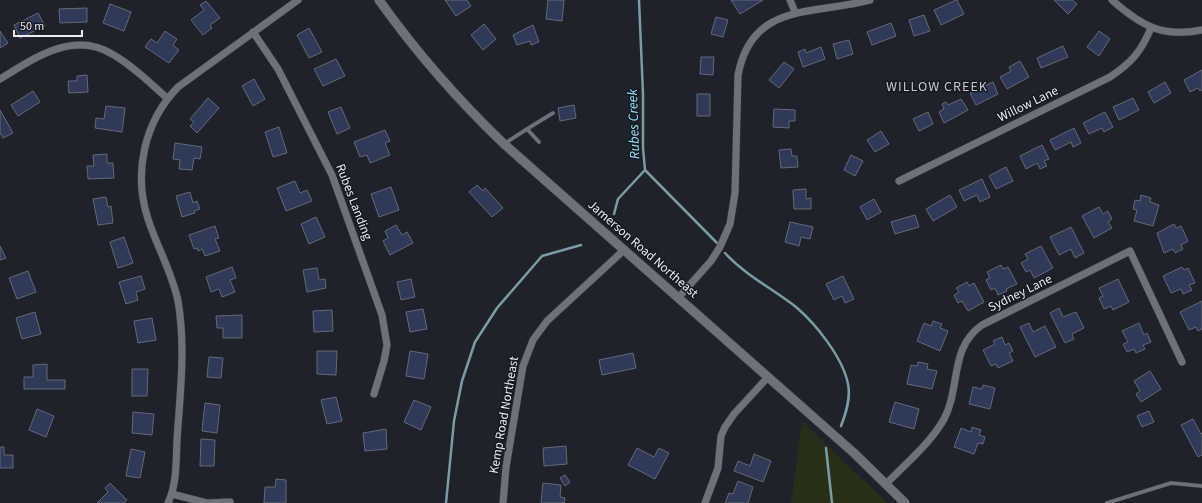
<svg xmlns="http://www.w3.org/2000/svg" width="1202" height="503" font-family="'Source Sans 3',sans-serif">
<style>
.green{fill:#282f19}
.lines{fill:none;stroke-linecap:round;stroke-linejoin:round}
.stream{stroke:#7a9ca5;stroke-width:2.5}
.building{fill:#2f3a58;stroke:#656973}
.service-casing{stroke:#3b3d44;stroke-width:4.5}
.minor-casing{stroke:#3b3d44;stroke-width:8}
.tertiary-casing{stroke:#3b3d44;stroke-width:10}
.service{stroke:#6d717a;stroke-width:3.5}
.minor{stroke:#6d717a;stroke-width:7}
.tertiary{stroke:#6d717a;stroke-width:9}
.labels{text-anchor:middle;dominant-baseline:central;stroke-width:3;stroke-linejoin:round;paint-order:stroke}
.street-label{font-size:13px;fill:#ebedf3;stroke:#151920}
.neighbourhood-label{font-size:14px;letter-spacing:1px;fill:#c3c7d2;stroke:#151920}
.water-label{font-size:14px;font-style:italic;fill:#93e5fa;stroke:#151920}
</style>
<rect width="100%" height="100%" fill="#1f222a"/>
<!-- green -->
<path class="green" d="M802,421L887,503H791Z"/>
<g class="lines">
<!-- stream -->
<path class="stream" d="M639,0L643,94V148L645,170L717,243
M614,214L618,199L645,170
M725,253C745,275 773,289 796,307C816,324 843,358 848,384C851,398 846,413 841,426
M826,448L832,503
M446,503L454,421L462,381L475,342L497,308L542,256L581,245"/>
</g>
<!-- building -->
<path class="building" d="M445,0H467L471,6L456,16Z
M548,0H564L562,21L546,19Z
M731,0H763L740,14Z
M956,0H957L964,14L941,25L934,10Z
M1054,0H1072L1077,4L1068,14Z
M206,1L220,18L210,25L212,28L203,35L191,20L204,10L200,5Z
M110,4L131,12L124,31L103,23Z
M87,8V22L60,23L59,9Z
M38,13L45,26L20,38L14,25Z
M924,15L930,31L914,36L909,20Z
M716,17L728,20L723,37L711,34Z
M891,23L896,36L872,45L867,32Z
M484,24L496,39L483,50L471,35Z
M533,25L539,42L531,45L530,41L517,45L513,35Z
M309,28L322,52L309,58L297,35Z
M0,31L8,43L0,48Z
M165,31L177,39L173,45L179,50L169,63L145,47L151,39L157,43Z
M1099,31L1110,39L1099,56L1087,47Z
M849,40L853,54L837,59L833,44Z
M1063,46L1068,57L1041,68L1037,58Z
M821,47L825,59L803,67L798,52L805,49L806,53Z
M701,57H714L713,75L700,74Z
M336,59L345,76L323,86L314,69Z
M1020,61L1029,77L1007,89L1000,77L1011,71L1009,67Z
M784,62L794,69L779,88L769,80Z
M1202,70V90L1200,91L1198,88L1190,92L1184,80Z
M87,75L88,92L69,93L68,81H77V76Z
M254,79L265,99L253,106L242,86Z
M993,82L998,94L976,105L970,93Z
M1165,82L1171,93L1154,103L1148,92Z
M33,91L40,102L18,116L11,105Z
M697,94H710V116H697Z
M208,98L219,108L197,133L190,126L194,122L190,119Z
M1133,98L1139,110L1119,120L1113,107Z
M961,99L968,110L944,123L939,112L944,109L942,104L946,102L948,105Z
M574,105L576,118L560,121L558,108Z
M106,106L125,108L122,132L95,128L96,118L104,119Z
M341,107L350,128L337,134L328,112Z
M774,109L795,110V121H789V128L773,127Z
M0,110L13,133L3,138L0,133Z
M928,112L933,124L919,131L913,119Z
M1105,112L1113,127L1104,132L1102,128L1089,134L1083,123Z
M279,127L287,153L273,157L265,132Z
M1074,128L1081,143L1073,147L1071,142L1055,150L1050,140Z
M385,130L390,141L385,143L390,155L370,163L367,155L360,157L354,142Z
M881,131L889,144L875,152L867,140Z
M175,143L202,147L200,159L194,158L192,170L179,169L180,160L173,159Z
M1042,145L1049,159L1044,161L1047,166L1040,169L1037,163L1026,169L1020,156Z
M791,149L792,156H797L798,167L781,168L779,150Z
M107,154V163H113L114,178L88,179L87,166H94L93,155Z
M851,155L863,161L855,176L844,170Z
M1006,167L1013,181L996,189L989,176Z
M982,179L990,197L980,202L977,195L964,201L959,190Z
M295,181L300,193L307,190L312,201L286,211L277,188Z
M477,185L483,191L485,188L503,208L492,217L469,192Z
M391,187L399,210L379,217L371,194Z
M806,189V199L811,198V209H794L793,190Z
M190,192L193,203L197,201L200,209L194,211L195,213L182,217L176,196Z
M950,195L957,207L933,221L926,209Z
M1141,195L1151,198L1150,202L1159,205L1153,226L1134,221L1137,210L1133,209L1135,200L1140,201Z
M106,197L108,207L111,206L113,223L98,225L93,199Z
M874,199L881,212L867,220L860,207Z
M1099,207L1103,214L1108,211L1112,219L1108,222L1112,228L1094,238L1082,216Z
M915,215L919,227L895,234L891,222Z
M316,217L325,237L309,244L301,224Z
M790,222L813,227L810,239L801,237L799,246L785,242Z
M1174,224L1176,228L1181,226L1188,241L1181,245L1183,249L1175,253L1173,249L1164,253L1157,233Z
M396,225L402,235L407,232L413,243L390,255L383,241L388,238L385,231Z
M215,226L219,238L215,239L220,251L205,256L202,249L198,251L197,248L194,249L189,235Z
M1071,227L1084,253L1075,258L1071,249L1059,255L1050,237Z
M124,237L133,263L118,268L110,242Z
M0,246L6,258L0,260Z
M1041,246L1053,268L1034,278L1030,270L1026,272L1021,263L1028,259L1025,254Z
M1001,265L1003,269L1008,267L1017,284L1006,289L1007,291L998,295L995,288L991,290L986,280L990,278L987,272Z
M232,267L236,278L230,280L235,292L222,297L219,289L211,292L206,277Z
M1182,267L1184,270L1188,268L1195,283L1189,285L1192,290L1183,294L1181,289L1171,293L1163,276Z
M317,268L319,280L325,279L326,288L307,292L303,270Z
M28,271L36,292L17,299L9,278Z
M141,276L145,289L136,292L138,300L126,304L119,282Z
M843,276L854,299L845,303L842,296L834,300L826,284Z
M411,279L415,297L401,300L397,282Z
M1118,279L1129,302L1113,310L1111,306L1104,309L1099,298L1103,296L1099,288Z
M967,282L969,286L974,283L984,302L968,311L962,301L958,303L954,295L959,292L956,288Z
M1202,301V329L1198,331L1196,327L1189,330L1180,312Z
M1059,308L1063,317L1076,312L1084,328L1072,334L1074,339L1065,343L1050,313Z
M423,309L427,329L410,332L406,312Z
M332,310L333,331L314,332L313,311Z
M35,312L41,334L22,339L16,318Z
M242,315V338H223V328H217L216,316Z
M152,318L156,340L138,343L134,321Z
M933,321L942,324L940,328L948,331L940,351L917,341L924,323L931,326Z
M1029,323L1033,332L1045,326L1056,347L1035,357L1020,327Z
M1139,323L1144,335L1147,333L1151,342L1143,345L1145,349L1136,353L1134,349L1127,352L1123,344L1128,342L1122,331Z
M1002,337L1005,345L1009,343L1013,351L1009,353L1013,361L998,368L996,364L991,366L983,350L995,344L993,341Z
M317,351H337L336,375L317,374Z
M410,351L428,354L424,379L406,376Z
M633,353L636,368L602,375L599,360Z
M209,357L223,358L221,378L207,377Z
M918,362L928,364L927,369L937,371L932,389L907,384L911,365L917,366Z
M47,364V380H65V389H24V377H33V365Z
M132,369H148L147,396H132Z
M1150,371L1161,389L1141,402L1136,394L1140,391L1134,381Z
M983,385L995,388L990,409L969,404L973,387L982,389Z
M336,397L342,421L327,424L321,400Z
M414,400L431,407L421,430L404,422Z
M895,402L919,409L914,429L889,422Z
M205,403L220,405L217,433L202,431Z
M37,409L54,416L46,437L29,430Z
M1149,411L1154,422L1142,427L1137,416Z
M133,412L154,414L152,435L132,433Z
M1193,419L1201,434L1202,433V456L1201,455L1198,457L1181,425Z
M972,427L981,430L979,435L985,437L983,444L978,443L974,454L954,447L961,428L971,432Z
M386,429L387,449L365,451L363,433Z
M201,439L215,440L214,466H200Z
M566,446L567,464L544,466L543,448Z
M0,447H4V455H13V468H0Z
M637,448L654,457L659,448L669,453L655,479L628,465Z
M131,449L145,452L140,478L126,476Z
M754,454L771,461L763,482L734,471L738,461L750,466Z
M565,475L570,482L565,486L560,478Z
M276,479L286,480V503H264L265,487H275Z
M738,481L753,487L748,503H725L729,493L733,494Z
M110,483L127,500L123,503H97L108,492L105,488Z
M543,483L561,485L560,497L565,498L564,503H541Z"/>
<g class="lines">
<!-- service casing -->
<g class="service-casing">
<path id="service" d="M527,129L553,113
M504,144L527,129L539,142
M1107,503L1171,483L1202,486"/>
</g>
<!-- minor casing -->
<g class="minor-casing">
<path id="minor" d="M790,0L795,12
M1112,0C1141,26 1163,38 1202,30
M253,32L278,69L332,175L382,315L387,345L384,361L374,394
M0,79C33,59 73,30 112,54C132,65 150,83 167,98
M899,181L1110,77C1131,63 1141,52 1151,28
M679,297L711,261L720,247L730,224L735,193L738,75C752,1 815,15 870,0
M886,484C905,464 930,444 944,419C961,387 949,348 982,325L1130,251L1182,362
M172,494L207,503L230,502
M168,503C177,484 176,461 177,440C180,394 186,347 178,301C172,272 157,247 148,219C133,173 144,122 178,87L298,0
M503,503L506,467L523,366L533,340L547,321L624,250
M705,503L718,468L721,436L725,427L734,414L768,377"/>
</g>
<!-- tertiary casing -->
<g class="tertiary-casing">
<path id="tertiary" d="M379,0C416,52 458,100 504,144L854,453L905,503"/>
</g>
<!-- service -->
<use href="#service" class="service"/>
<!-- minor -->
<use href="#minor" class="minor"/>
<!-- tertiary -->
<use href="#tertiary" class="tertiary"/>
</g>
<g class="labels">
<!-- street labels -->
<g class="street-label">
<text transform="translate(1028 104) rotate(-26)">Willow Lane</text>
<text transform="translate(354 202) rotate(69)">Rubes Landing</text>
<text transform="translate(643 249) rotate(41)">Jamerson Road Northeast</text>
<text transform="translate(1020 293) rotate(-26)">Sydney Lane</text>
<text transform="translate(504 415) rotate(-80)">Kemp Road Northeast</text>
</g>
<!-- neighbourhood labels -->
<g class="neighbourhood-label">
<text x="937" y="87">WILLOW CREEK</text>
</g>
<!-- water labels -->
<g class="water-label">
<text transform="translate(634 124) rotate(-92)">Rubes Creek</text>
</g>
</g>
<!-- scale -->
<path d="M14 30v6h68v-6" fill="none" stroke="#ebedf3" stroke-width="2"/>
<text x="20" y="30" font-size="12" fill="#ebedf3" stroke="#151920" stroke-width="3" paint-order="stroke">50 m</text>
</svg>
